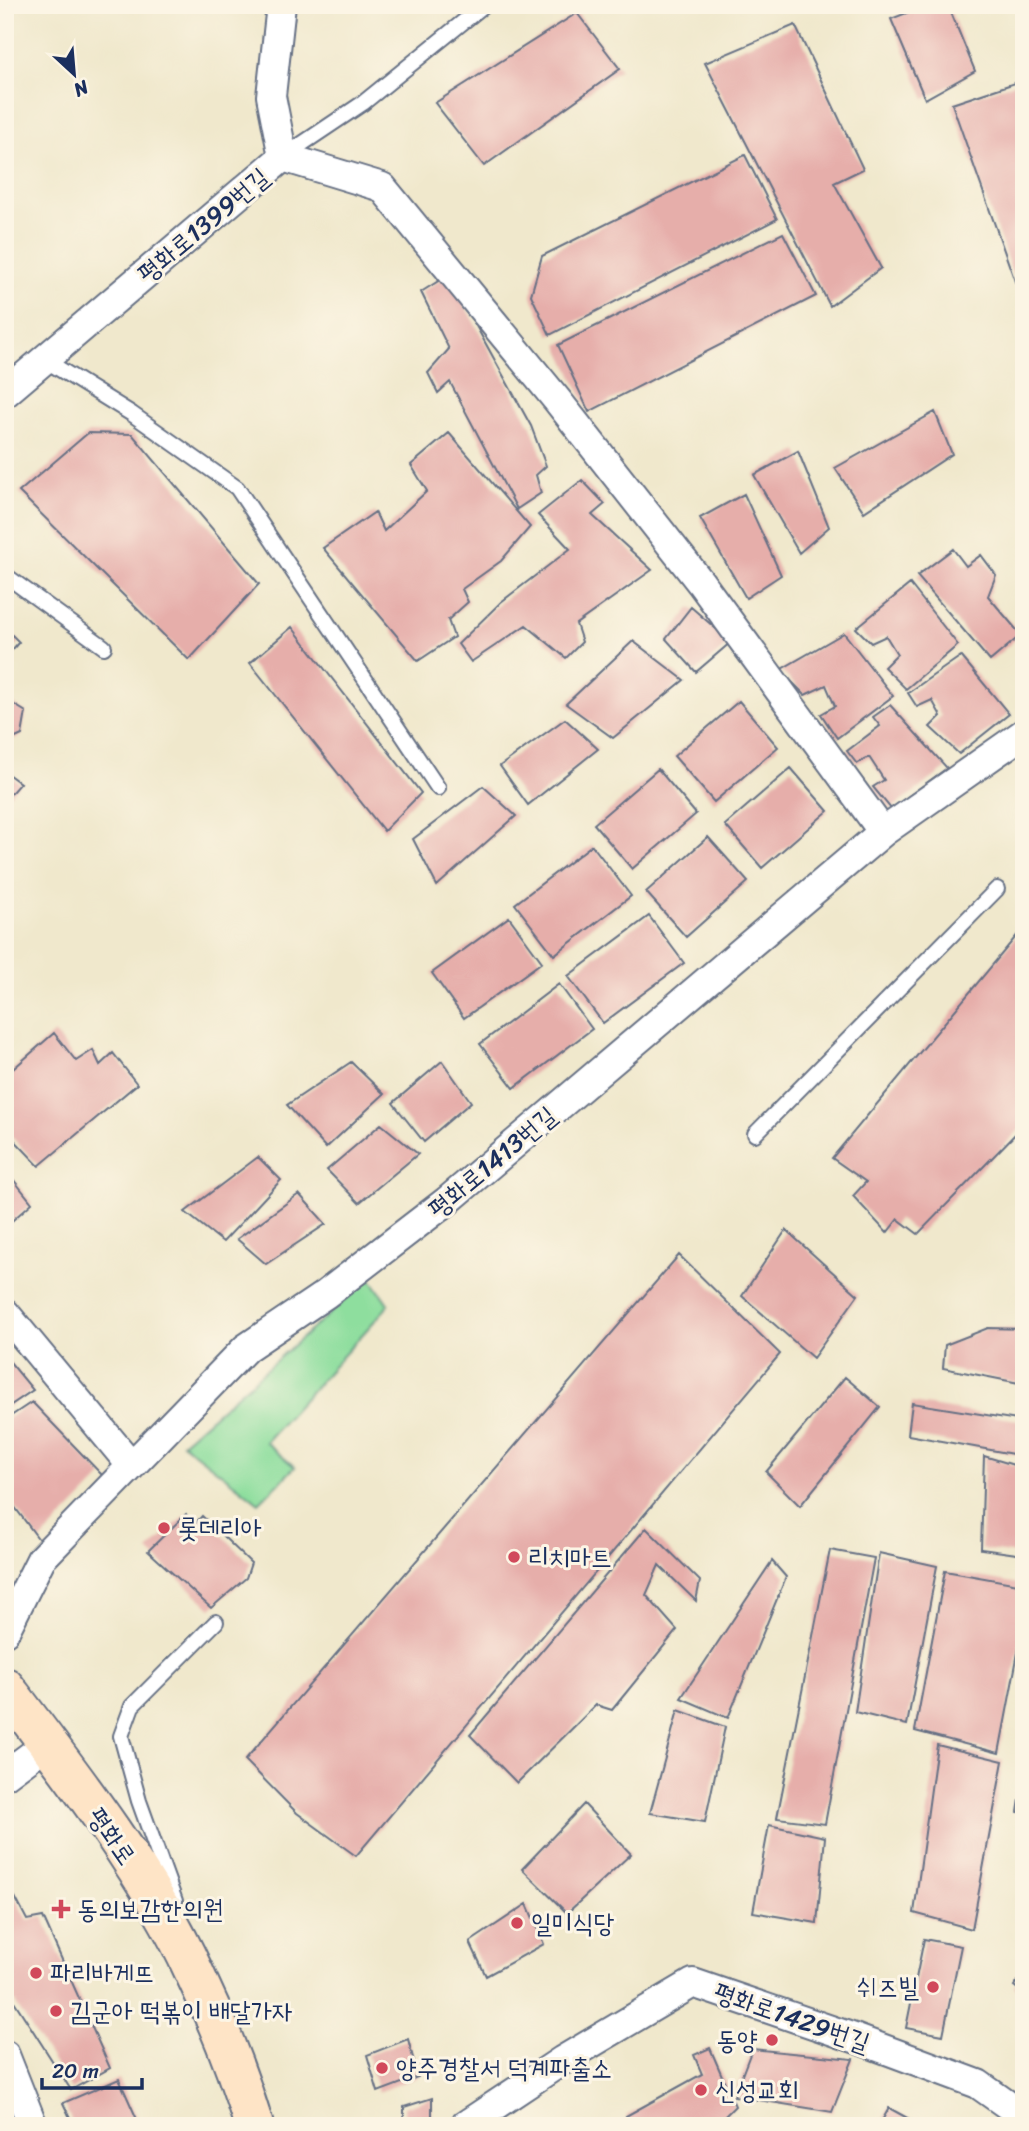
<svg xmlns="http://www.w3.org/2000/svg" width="1029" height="2131" font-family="Sriracha,'Poor Story',sans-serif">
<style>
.green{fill:#8ede9e;stroke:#54867e;stroke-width:2}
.building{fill:#e6aeaa}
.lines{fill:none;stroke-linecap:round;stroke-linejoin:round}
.lane-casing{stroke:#667084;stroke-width:18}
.street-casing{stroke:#667084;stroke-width:32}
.secondary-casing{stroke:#667084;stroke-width:42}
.lane{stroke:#fff;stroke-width:14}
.street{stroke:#fff;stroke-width:28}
.secondary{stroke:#fee4c6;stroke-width:38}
.poi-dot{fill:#d1495b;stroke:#fcf5e5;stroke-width:2.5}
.labels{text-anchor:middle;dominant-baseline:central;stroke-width:6;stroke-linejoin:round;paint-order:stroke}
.street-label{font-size:26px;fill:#1b2f5e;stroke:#fcf5e5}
.poi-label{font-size:26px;fill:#1b2f5e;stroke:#fcf5e5;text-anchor:start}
</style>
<rect width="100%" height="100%" fill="#fcf5e5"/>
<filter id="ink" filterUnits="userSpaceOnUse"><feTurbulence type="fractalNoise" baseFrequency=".0143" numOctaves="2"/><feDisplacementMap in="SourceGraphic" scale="14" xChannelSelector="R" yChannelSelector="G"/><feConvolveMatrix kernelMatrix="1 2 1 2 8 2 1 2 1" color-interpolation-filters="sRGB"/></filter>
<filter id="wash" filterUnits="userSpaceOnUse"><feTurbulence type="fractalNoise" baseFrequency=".00686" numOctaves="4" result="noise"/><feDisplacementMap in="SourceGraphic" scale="28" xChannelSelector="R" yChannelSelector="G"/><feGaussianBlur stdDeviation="1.57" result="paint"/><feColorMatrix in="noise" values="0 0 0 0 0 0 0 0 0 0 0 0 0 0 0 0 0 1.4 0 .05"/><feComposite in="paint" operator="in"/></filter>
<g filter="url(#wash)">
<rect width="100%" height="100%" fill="#f0e8cc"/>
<!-- green -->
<path class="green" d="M370,1278L389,1305L265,1442L295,1467L259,1503L182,1443Z"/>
<g id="blocks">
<!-- building -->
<path class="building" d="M927,5H948L975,71L925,99L891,19Z
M577,13L620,69L484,166L435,103Z
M795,25L863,169L834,183L881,268L830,306L705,63Z
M1024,80V304H1023L952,104Z
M745,155L777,219L550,335L531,295L542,256Z
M783,233L816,296L589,412L558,345Z
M448,275L531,426L546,466L536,475L541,493L517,509L450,382L438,393L428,373L449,349L421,292Z
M935,412L952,454L864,512L835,468Z
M88,433L132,434L259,584L189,660L19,492Z
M449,433L530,527L501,561L462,589L468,602L448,620L454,637L418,661L323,548L375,512L384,531L427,491L411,465Z
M798,451L829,527L799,553L754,475Z
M582,480L605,504L592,515L652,570L576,624L582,642L566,658L526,625L471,662L458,644L501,602L570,549L538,515Z
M744,494L781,575L746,598L700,518Z
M953,549L966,566L981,555L996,575L988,596L1021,635L990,661L917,576Z
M910,584L958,645L906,689L884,667L897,654L886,636L871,643L856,628Z
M691,607L731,642L696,672L666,639Z
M292,627L421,793L384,831L250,663Z
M5,628L19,642L5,658Z
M844,633L893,696L837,738L821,714L835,706L826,685L805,695L780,670Z
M633,641L684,680L613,738L566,704Z
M961,656L1009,714L959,754L930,727L941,716L932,700L917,707L908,693Z
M5,699L26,712L22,735L5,743Z
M739,701L778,747L714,802L674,756Z
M890,705L947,768L891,809L873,787L884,780L869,757L857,764L847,751L880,726L873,717Z
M565,719L598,749L528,805L500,766Z
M791,768L828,811L762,868L725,825Z
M658,769L696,814L632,869L594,824Z
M5,772L20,783L5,800Z
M483,786L516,816L437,886L413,839Z
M708,837L748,882L686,937L646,892Z
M592,845L631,896L554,955L515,904Z
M649,916L684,963L603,1023L568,976Z
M509,917L542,962L464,1018L432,973Z
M1024,927V1125L918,1234L898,1219L887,1233L853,1196L866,1182L832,1158Z
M559,984L592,1029L514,1088L480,1044Z
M54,1033L76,1061L93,1050L100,1065L113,1053L137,1084L39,1166L5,1130V1076Z
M442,1061L471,1102L424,1142L393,1103Z
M351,1062L384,1094L326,1148L287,1105Z
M381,1124L418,1154L359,1203L327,1170Z
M258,1157L281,1180L223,1242L185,1212Z
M5,1169L32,1203L5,1227Z
M299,1194L326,1224L266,1264L237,1239Z
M786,1230L858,1295L813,1358L742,1296Z
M679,1255L780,1354L356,1856L297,1813L245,1760Z
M988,1328L1024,1329V1384L943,1368L945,1345Z
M5,1356L33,1390L5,1409Z
M845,1377L880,1407L800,1506L766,1472Z
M32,1402L103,1476L40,1541L5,1494V1420Z
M912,1403L1024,1421V1456L908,1435Z
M984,1456L1024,1468V1555L981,1549Z
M186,1514L193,1526L202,1516L251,1563L246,1578L211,1608L148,1551Z
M646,1528L700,1581L696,1601L659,1565L646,1595L677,1630L612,1710L596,1705L517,1783L470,1735Z
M830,1550L874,1558L825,1824L777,1818Z
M879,1553L937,1566L907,1725L855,1712Z
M772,1561L786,1577L728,1718L681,1698Z
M945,1571L1024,1585V1621L999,1753L915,1731Z
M678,1710L725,1727L705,1822L650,1813Z
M937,1745L1003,1761L972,1929L914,1913Z
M1022,1787L1024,1813L1018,1812Z
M584,1804L631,1854L567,1913L522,1869Z
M769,1825L825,1837L817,1923L753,1912Z
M15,1897L27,1920L43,1917L110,2068L71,2090L5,1987V1902Z
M527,1904L544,1944L486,1976L470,1942Z
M924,1939L961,1946L943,2035L906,2028Z
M1024,1972V1994L1014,1986Z
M408,2039L418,2077L378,2092L367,2055Z
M710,2048L735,2106L715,2126H631L626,2116L702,2074L694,2055Z
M752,2049L853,2059L832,2112L734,2096Z
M119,2079L140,2126H74L63,2103Z
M5,2096L19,2126H5Z
M432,2098V2126H404V2107Z
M889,2108L922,2126H879Z"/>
</g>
</g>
<g filter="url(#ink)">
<use href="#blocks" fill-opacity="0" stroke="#667084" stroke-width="2"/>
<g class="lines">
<!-- lane casing -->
<g class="lane-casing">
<path id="lane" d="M284,156L363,103L484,5
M45,360L132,414L237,488L438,788
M5,575L104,647
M755,1134L997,889
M175,1901L139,1801L121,1736L132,1706L216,1622"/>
</g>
<!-- street casing -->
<g class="street-casing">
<path id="street" d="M283,157L382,187L557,400L701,583L883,832
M5,393L283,157L271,96L281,5
M5,1313L131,1465
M5,1631L41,1559L246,1348L326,1294L447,1201L883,832L1024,733
M5,1775L48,1743
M5,2055L33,2126
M464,2126L563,2060L693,1983L857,2039L978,2084L1019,2113"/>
</g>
<!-- secondary casing -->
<g class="secondary-casing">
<path id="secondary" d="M5,1687C70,1772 150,1875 194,1972C218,2022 238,2073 254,2126"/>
</g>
<!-- lane -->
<use href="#lane" class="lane"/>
<!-- street -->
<use href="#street" class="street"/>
<!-- secondary -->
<use href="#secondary" class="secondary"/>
</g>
</g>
<!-- markers -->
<g class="poi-dot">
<circle cx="164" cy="1528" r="7"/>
<circle cx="514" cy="1557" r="7"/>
<path d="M57.5 1898.5h7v7h7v7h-7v7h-7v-7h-7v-7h7z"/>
<circle cx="517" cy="1923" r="7"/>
<circle cx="36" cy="1973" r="7"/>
<circle cx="933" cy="1987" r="7"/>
<circle cx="56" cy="2011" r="7"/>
<circle cx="772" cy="2040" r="7"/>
<circle cx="382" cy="2068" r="7"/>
<circle cx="701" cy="2090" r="7"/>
</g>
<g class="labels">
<!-- street labels -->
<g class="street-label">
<text transform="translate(203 225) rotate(-40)">평화로1399번길</text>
<text transform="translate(492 1162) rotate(-40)">평화로1413번길</text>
<text transform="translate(112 1836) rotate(55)">평화로</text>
<text transform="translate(792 2017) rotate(19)">평화로1429번길</text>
</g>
<!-- poi labels -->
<g class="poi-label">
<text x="178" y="1528">롯데리아</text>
<text x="528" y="1557">리치마트</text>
<text x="77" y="1909">동의보감한의원</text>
<text x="531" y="1923">일미식당</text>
<text x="50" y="1973">파리바게뜨</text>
<text x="919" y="1987" text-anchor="end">쉬즈빌</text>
<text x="70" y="2011">김군아 떡볶이 배달가자</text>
<text x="758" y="2040" text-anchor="end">동양</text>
<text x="396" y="2068">양주경찰서 덕계파출소</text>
<text x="715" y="2090">신성교회</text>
</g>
</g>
<!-- margin -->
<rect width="1029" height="2131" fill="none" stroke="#fcf5e5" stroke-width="28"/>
<!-- north arrow -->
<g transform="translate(74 74) rotate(154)" stroke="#fcf5e5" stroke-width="5" paint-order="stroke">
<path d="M0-5L12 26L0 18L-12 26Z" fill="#1b2f5e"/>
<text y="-10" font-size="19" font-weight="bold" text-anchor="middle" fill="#1b2f5e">N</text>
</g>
<!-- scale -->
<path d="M42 2078v10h100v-10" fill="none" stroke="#1b2f5e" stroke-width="3.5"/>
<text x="52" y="2078" font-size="21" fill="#1b2f5e" stroke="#fcf5e5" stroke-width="5" paint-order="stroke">20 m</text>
</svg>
